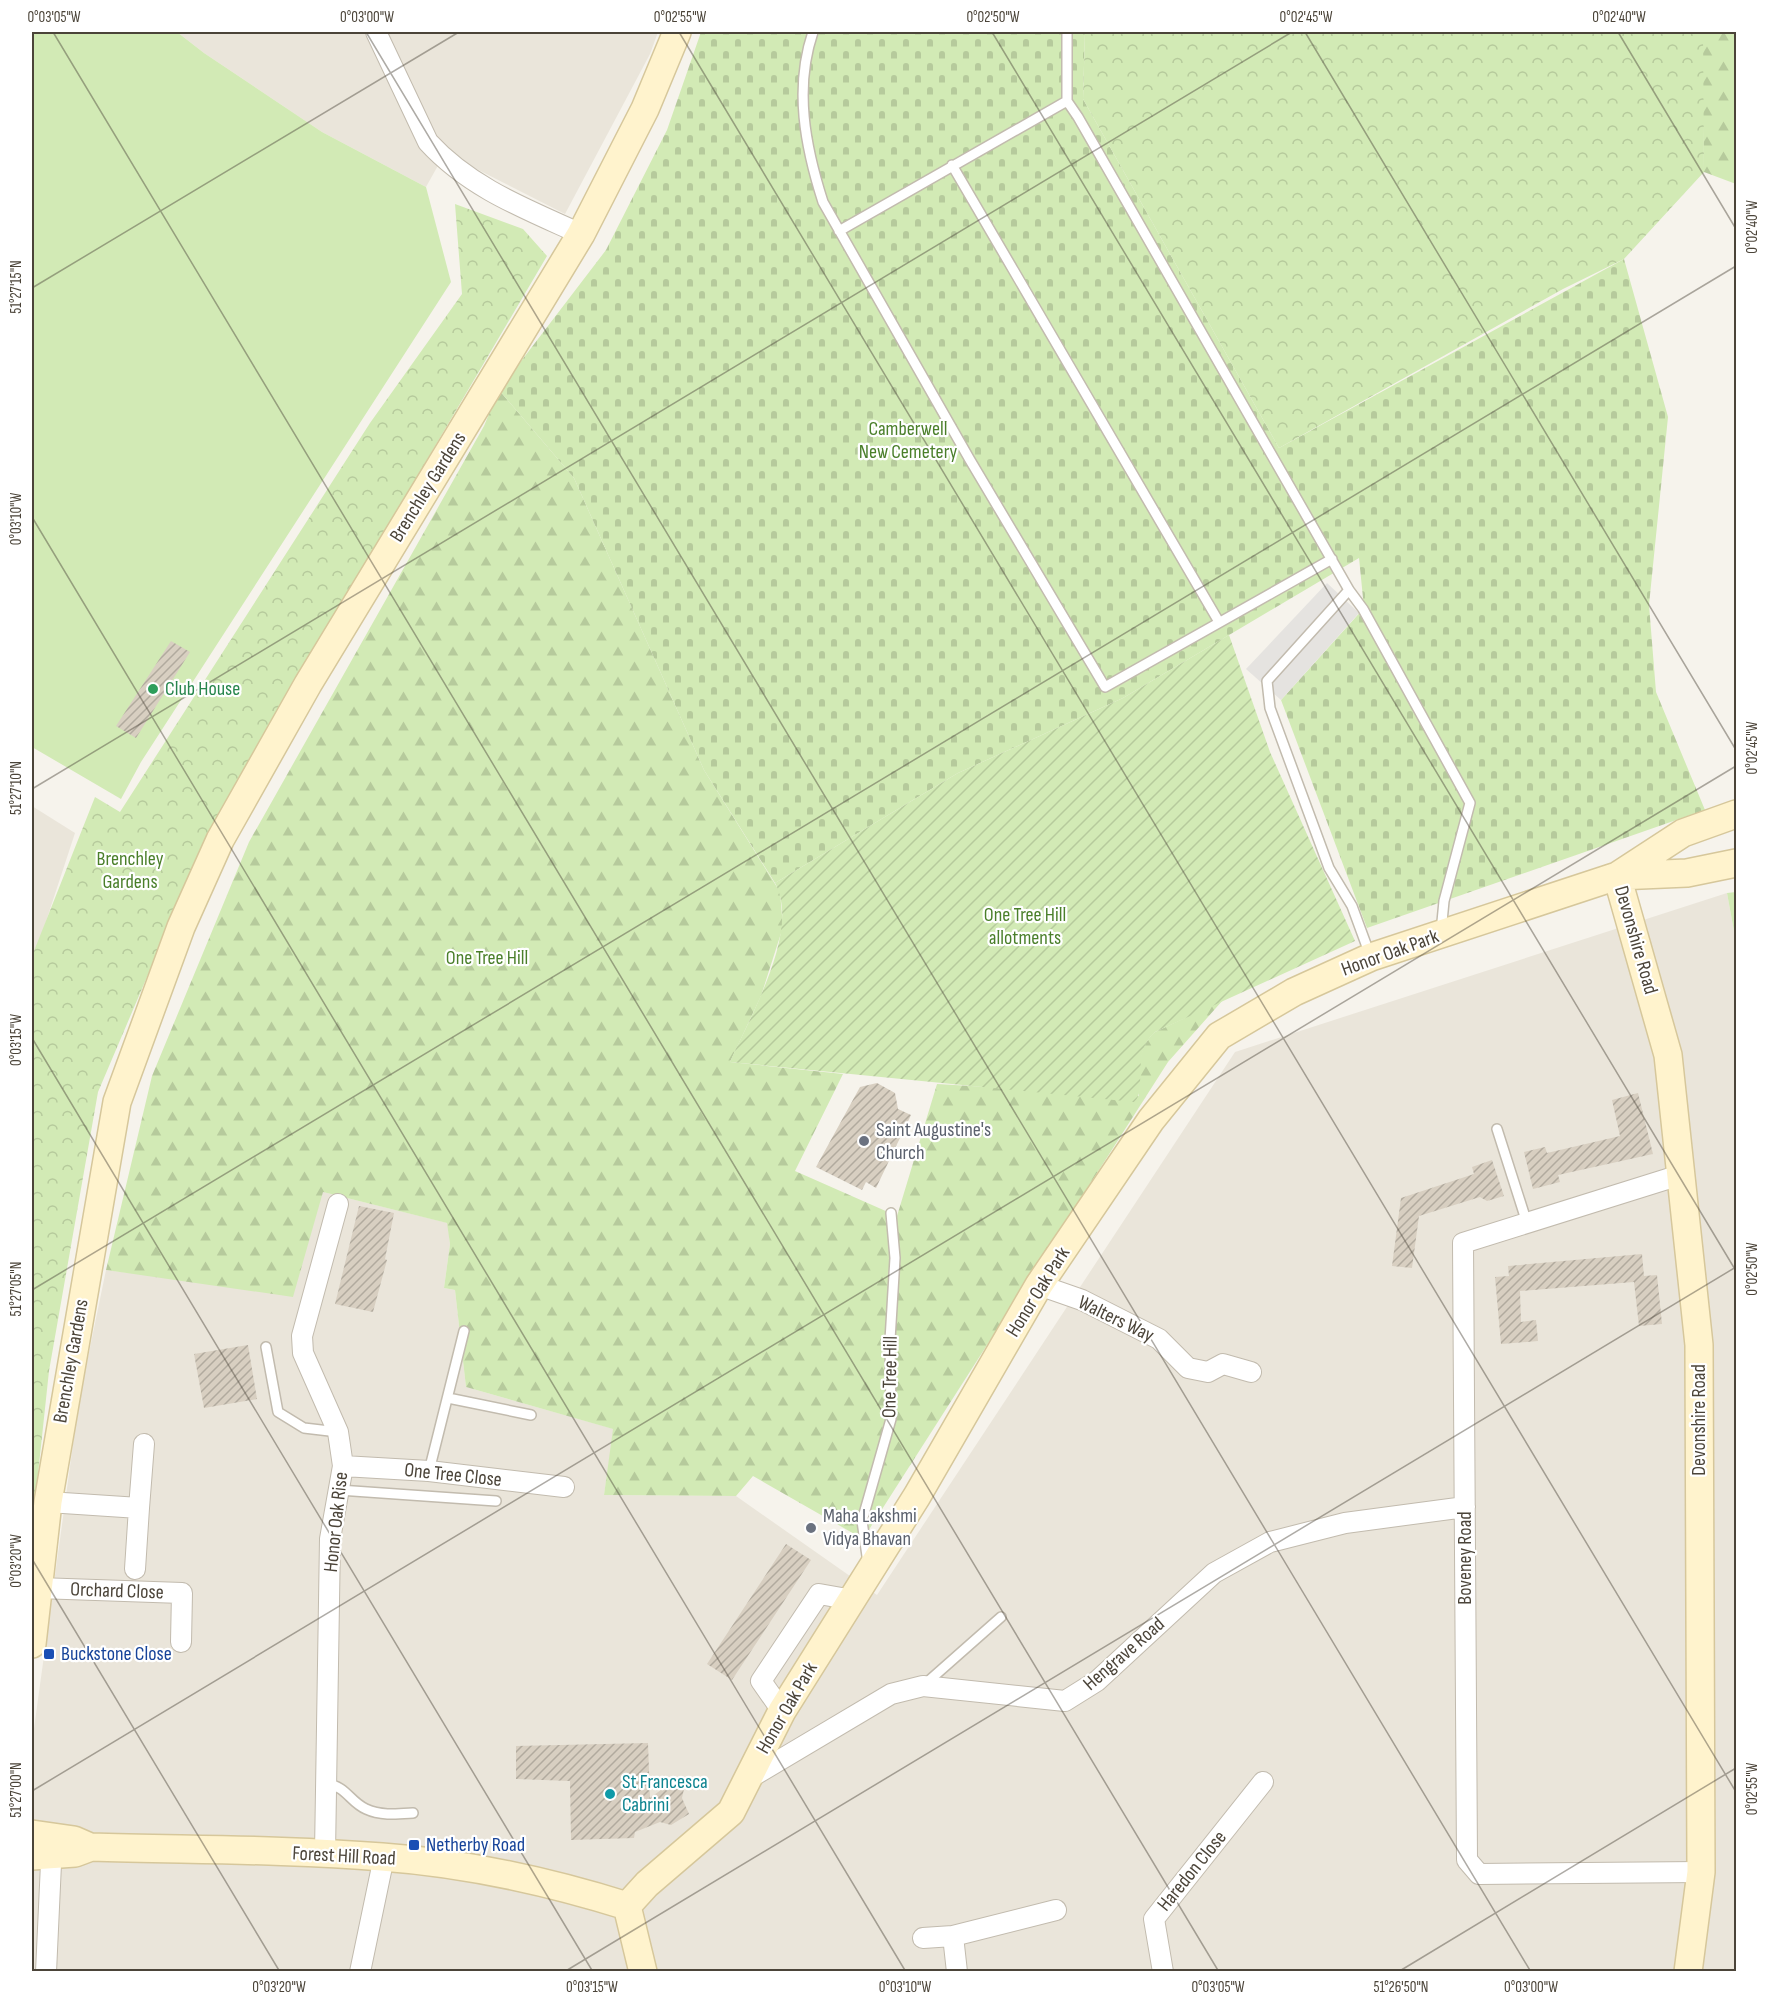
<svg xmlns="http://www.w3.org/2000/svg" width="1768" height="2003" font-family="'Sofia Sans Condensed',sans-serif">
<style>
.residential{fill:#eae5da}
.grass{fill:#d2eab5}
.forest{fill:url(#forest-firs)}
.cemetery{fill:url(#cemetery-stones)}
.park{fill:url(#park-crowns)}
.garden{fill:url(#garden-furrows)}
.parking{fill:#e5e3e0}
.building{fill:url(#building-hatch)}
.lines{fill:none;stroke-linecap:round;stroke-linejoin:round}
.lane-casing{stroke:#c2bbae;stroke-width:12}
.street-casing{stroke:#c2bbae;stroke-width:22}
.secondary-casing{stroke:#d6c79b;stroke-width:30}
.lane{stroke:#fff;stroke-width:9}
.street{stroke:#fff;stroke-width:20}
.secondary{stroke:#fff3cd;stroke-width:27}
.ticks{fill:none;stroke:#4b4439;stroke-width:1.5;stroke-opacity:0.45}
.leisure-dot{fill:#2e9e5b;stroke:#fff;stroke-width:2}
.worship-dot{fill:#6b7280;stroke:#fff;stroke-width:2}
.transit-dot{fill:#1a4fb4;stroke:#fff;stroke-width:2}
.culture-dot{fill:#0f9aa8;stroke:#fff;stroke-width:2}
.labels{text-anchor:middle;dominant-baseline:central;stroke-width:4.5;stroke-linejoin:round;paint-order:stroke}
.park-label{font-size:20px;fill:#4a7f2a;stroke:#fff}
.street-label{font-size:20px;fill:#4b4439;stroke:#fff}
.leisure-label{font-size:20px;fill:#27864d;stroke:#fff;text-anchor:start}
.worship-label{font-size:20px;fill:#5b616d;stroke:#fff;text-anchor:start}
.transit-label{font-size:20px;fill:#164399;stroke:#fff;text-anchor:start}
.culture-label{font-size:20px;fill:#0d838f;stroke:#fff;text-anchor:start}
.neatline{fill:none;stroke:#4b4439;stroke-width:2}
.ticks-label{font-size:15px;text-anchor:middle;fill:#4b4439}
</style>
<defs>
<pattern id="forest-firs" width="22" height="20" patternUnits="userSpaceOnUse" patternTransform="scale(1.5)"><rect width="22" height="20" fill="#d2eab5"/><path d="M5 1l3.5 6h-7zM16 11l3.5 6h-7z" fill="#b6ca9c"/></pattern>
<pattern id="cemetery-stones" width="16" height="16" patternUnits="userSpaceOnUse" patternTransform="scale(1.5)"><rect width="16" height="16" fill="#d2eab5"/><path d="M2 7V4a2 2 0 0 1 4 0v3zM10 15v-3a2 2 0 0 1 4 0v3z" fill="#b6ca9c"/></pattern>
<pattern id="park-crowns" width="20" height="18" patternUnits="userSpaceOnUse" patternTransform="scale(1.5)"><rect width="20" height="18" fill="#d2eab5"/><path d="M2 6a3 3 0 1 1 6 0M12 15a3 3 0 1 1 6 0" fill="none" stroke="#b6ca9c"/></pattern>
<pattern id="garden-furrows" width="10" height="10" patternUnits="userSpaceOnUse" patternTransform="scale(1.5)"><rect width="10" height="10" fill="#d2eab5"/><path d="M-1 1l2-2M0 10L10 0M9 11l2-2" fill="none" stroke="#b6ca9c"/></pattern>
<pattern id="building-hatch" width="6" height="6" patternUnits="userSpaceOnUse" patternTransform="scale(1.5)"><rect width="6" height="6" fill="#d8cfc1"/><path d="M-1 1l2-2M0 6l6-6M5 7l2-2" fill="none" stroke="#b1aa9e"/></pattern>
</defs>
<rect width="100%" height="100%" fill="#f6f3ec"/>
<!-- residential -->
<path class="residential" d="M177,32H658L650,54L565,214L445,153L426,187L322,132L204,53Z
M32,806L75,833L32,964Z
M1727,893L1736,942V1971L32,1972V1743L79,1401L106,1270L130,1273L323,1192L448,1223L450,1244L444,1288L455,1290L466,1387L614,1429L604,1495L736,1496L877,1595L1235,1052Z"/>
<!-- grass -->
<path class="grass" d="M32,32H177L204,53L322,132L426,187L451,282L141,762L121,799L32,747Z"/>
<!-- forest -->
<path class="forest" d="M1701,32H1736V184L1704,172Z
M499,390L574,478L704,770L780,892L783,927L761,996L730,1062L843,1074L795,1171L897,1216L937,1084L1139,1096C1140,1073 1136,1048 1155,1032L1223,1000L1168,1062L863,1539L753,1476L736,1496L604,1495L613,1429L466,1387L455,1290L444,1288L450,1244L447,1223L323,1192L293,1297L106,1270L152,1076L249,842L484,426Z
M1736,892V942L1727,893Z"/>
<!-- cemetery -->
<path class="cemetery" d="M701,32H1085L1083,99L1279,448L1624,259L1668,417L1649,605L1656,692L1705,810L1367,928L1281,700L1364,608L1359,558L1123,698L958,773L775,883L704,770L574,478L499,390L606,250L667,130Z"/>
<!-- park -->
<path class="park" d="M1085,32H1703L1704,172L1624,259L1563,289L1279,448L1083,99Z
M455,204L523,229L547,256L276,716L164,937L98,1092L49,1371L32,1530V956L95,797L120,812L370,423L462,294Z"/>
<!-- garden -->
<path class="garden" d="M1229,635L1270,752L1355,941L1155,1032C1130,1053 1148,1092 1134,1102L730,1062C750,1016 801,931 775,883L958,773L1123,698Z"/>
<!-- parking -->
<path class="parking" d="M1327,583L1359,613L1281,700L1246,669Z"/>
<!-- building -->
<path class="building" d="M171,641L190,652L136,738L116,726Z
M877,1083L895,1093L898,1109L911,1115L876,1188L866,1182L862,1190L816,1167L860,1087Z
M1638,1093L1653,1154L1558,1175L1560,1182L1533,1189L1524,1152L1545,1147L1547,1153L1620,1136L1612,1100Z
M1492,1160L1504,1196L1487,1201L1480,1197L1419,1216L1412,1268L1392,1266L1401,1198L1474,1174L1472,1167Z
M359,1206L394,1213L385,1259L387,1260L373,1312L335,1304Z
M1642,1254L1644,1276L1657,1275L1662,1324L1639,1326L1634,1282L1520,1291L1521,1322L1536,1320L1538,1341L1501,1344L1495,1277L1509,1276L1508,1266Z
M248,1345L257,1399L204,1408L194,1354Z
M786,1544L811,1560L732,1680L707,1664Z
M648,1743L650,1798L669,1784L676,1783L684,1789L682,1798L689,1814L671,1825L660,1822L635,1832L634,1838L571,1840L570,1781L516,1779V1746Z"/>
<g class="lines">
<!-- lane casing -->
<g class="lane-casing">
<path id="lane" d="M813,32C794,88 805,146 823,202L970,460L1105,687L1332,559
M1067,32V101L1078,117L1349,590L1363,609L1470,803L1444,901L1441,932
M952,165L1219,622
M839,231L1067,101
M1349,590L1267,681L1270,708L1329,868L1352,906L1370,955
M1497,1129L1527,1223
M266,1347L278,1412L304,1428L338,1432
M448,1398L531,1415
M429,1471L464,1331
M339,1490L496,1501
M868,1563L862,1521L891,1419L890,1340L895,1258L891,1213
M924,1685L1001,1617
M327,1784C346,1786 350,1802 366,1809C381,1816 398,1814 413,1813"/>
</g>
<!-- street casing -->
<g class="street-casing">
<path id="street" d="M376,32L428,142C470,188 526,209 581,234
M1680,1175L1463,1243L1467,1860L1479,1874L1701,1872
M1039,1285L1082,1300L1159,1339L1188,1368L1208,1372L1223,1364L1251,1372
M343,1466L429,1471L564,1487
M48,1502L139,1508L144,1444
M135,1569L139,1508
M38,1588L182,1593L181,1642
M782,1711L761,1681L819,1594L853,1600
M748,1779L891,1694L923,1686L1065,1701L1097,1681L1214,1573L1270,1542L1345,1523L1465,1507
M325,1853L330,1539L343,1466L338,1432L303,1353L302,1336L338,1204
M953,1936L957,1972
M923,1938L953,1936L1056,1910
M46,1972L52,1842
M360,1972L384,1857
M1163,1972L1154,1919L1263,1782"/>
</g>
<!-- secondary casing -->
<g class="secondary-casing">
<path id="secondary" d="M1617,876L1668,1055L1699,1345L1701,1872L1688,1972
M1618,876L1687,873L1736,863
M32,1644L48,1502L117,1102L181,927L220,840L308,684L581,234L645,109L677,32
M32,1834L74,1840L90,1847
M32,1856L75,1853L91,1847C188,1850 286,1849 382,1857C465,1863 547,1881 627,1906
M627,1906L647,1884L731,1812L782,1711L917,1496L1039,1285L1151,1120L1219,1036L1294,992L1371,957L1617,876L1683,833L1736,814
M627,1906L643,1972"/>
</g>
<!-- lane -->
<use href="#lane" class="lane"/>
<!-- street -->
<use href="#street" class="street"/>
<!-- secondary -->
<use href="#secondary" class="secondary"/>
</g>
<!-- ticks -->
<path class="ticks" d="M53,32L1219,1972M366,32L1531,1972M679,32L1736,1792M992,32L1736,1271M1305,32L1736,750M1618,32L1736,229M32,288L459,32M32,517L906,1972M32,789L1292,32M32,1038L593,1972M32,1290L1736,266M32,1559L280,1972M32,1791L1736,766M564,1972L1736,1267M1398,1972L1736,1768"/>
<!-- markers -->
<circle class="leisure-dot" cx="153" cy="689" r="6"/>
<g class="worship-dot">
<circle cx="864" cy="1141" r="6"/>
<circle cx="811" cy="1528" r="6"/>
</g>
<g class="transit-dot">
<rect x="43" y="1648" width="12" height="12" rx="3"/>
<rect x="408" y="1839" width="12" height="12" rx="3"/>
</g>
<circle class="culture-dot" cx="610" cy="1794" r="6"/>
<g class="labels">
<!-- park labels -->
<g class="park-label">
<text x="908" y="429">Camberwell<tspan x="908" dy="23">New Cemetery</tspan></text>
<text x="130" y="859">Brenchley<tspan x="130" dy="23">Gardens</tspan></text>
<text x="1025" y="915">One Tree Hill<tspan x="1025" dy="23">allotments</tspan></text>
<text x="487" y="958">One Tree Hill</text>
</g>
<!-- street labels -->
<g class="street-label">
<text transform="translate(428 487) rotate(-58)">Brenchley Gardens</text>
<text transform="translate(1636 940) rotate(74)">Devonshire Road</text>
<text transform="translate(1390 953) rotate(-20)">Honor Oak Park</text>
<text transform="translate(1038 1292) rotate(-58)">Honor Oak Park</text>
<text transform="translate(1116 1319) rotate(26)">Walters Way</text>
<text transform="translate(71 1361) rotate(-80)">Brenchley Gardens</text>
<text transform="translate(890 1377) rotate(-89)">One Tree Hill</text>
<text transform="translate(1699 1420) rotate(-90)">Devonshire Road</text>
<text transform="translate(453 1475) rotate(6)">One Tree Close</text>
<text transform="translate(336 1522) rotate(-84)">Honor Oak Rise</text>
<text transform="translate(1465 1558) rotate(-90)">Boveney Road</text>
<text transform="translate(117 1591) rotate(2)">Orchard Close</text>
<text transform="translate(1124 1654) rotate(-41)">Hengrave Road</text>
<text transform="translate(787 1708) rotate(-60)">Honor Oak Park</text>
<text transform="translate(344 1856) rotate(3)">Forest Hill Road</text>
<text transform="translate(1192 1871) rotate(-51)">Haredon Close</text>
</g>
<!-- leisure labels -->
<g class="leisure-label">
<text x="165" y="689">Club House</text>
</g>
<!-- worship labels -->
<g class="worship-label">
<text x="876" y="1130">Saint Augustine's<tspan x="876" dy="23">Church</tspan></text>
<text x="823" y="1516">Maha Lakshmi<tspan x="823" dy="23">Vidya Bhavan</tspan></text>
</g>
<!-- transit labels -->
<g class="transit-label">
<text x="61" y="1654">Buckstone Close</text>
<text x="426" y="1845">Netherby Road</text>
</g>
<!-- culture labels -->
<g class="culture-label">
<text x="622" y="1782">St Francesca<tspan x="622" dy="23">Cabrini</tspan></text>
</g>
</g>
<!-- border -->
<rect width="1768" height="2003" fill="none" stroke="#ffffff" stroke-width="66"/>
<rect x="33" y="33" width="1702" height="1937" class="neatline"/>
<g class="ticks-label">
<text x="54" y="22">0°03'05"W</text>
<text x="367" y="22">0°03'00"W</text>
<text x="680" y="22">0°02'55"W</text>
<text x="993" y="22">0°02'50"W</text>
<text x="1306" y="22">0°02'45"W</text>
<text x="1619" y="22">0°02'40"W</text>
<text transform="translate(1752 227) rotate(-90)" y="5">0°02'40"W</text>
<text transform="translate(16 287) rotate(-90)" y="5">51°27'15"N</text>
<text transform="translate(16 519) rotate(-90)" y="5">0°03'10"W</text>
<text transform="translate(1752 748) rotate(-90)" y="5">0°02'45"W</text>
<text transform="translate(16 788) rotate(-90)" y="5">51°27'10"N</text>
<text transform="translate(16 1040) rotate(-90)" y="5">0°03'15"W</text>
<text transform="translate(1752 1269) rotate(-90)" y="5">0°02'50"W</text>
<text transform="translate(16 1289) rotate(-90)" y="5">51°27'05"N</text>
<text transform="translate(16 1561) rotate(-90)" y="5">0°03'20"W</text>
<text transform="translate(1752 1789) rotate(-90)" y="5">0°02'55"W</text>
<text transform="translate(16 1790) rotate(-90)" y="5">51°27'00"N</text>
<text x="279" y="1992">0°03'20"W</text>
<text x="592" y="1992">0°03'15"W</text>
<text x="905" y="1992">0°03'10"W</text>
<text x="1218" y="1992">0°03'05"W</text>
<text x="1401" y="1992">51°26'50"N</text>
<text x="1531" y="1992">0°03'00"W</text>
</g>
</svg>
